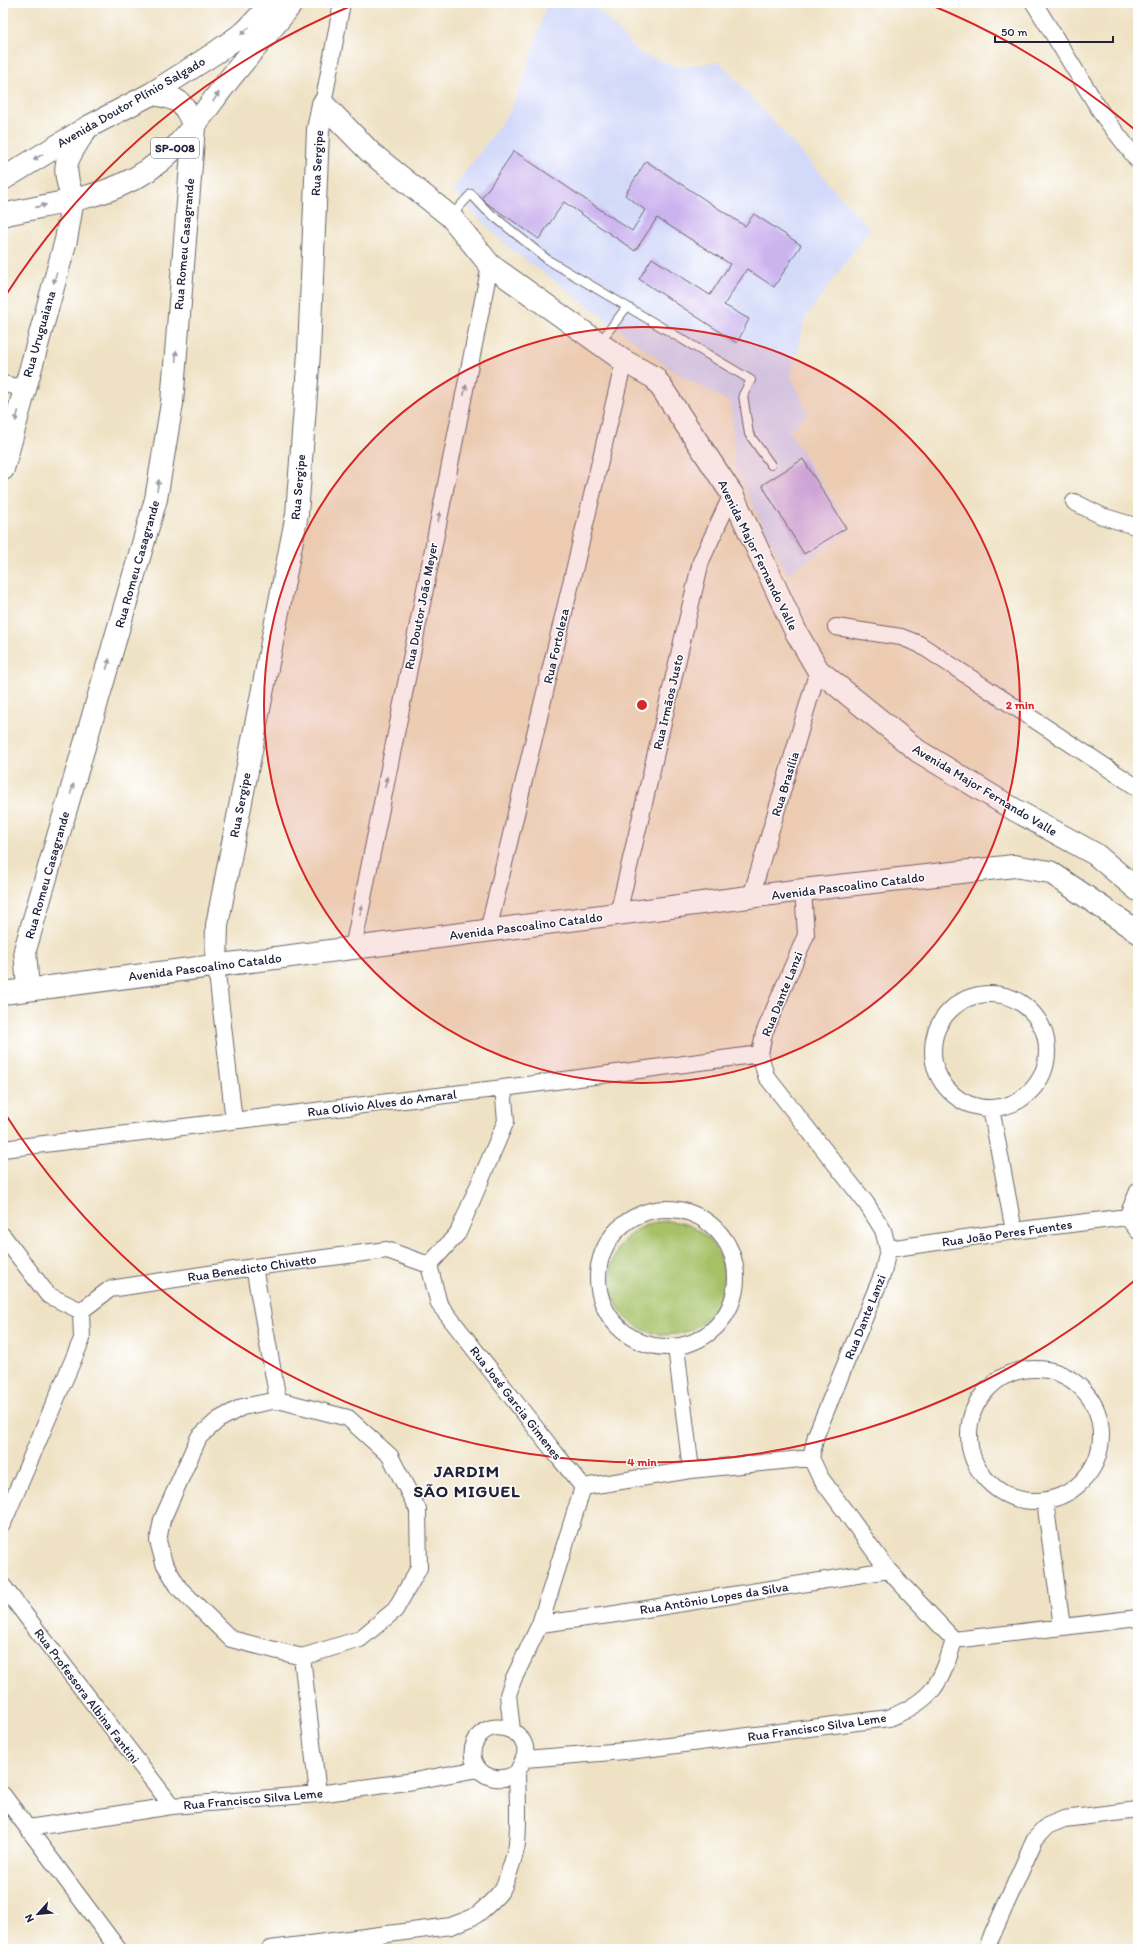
<svg xmlns="http://www.w3.org/2000/svg" width="1141" height="1952" font-family="Itim,sans-serif">
<style>
.built{fill:#d3d9f9}
.green{fill:#a6c168;stroke:#647252}
.building{fill:#cbb3ee}
.lines{fill:none;stroke-linecap:round;stroke-linejoin:round}
.lane-casing{stroke:#6a656b;stroke-width:10}
.street-casing{stroke:#6a656b;stroke-width:18}
.secondary-casing{stroke:#6a656b;stroke-width:24}
.primary-casing{stroke:#6a656b;stroke-width:24}
.lane{stroke:#fff;stroke-width:8}
.street{stroke:#fff;stroke-width:16}
.secondary{stroke:#fff;stroke-width:22}
.primary{stroke:#fff;stroke-width:22}
.oneway{fill:#9c9ca7}
.ring{fill:none;stroke:#d62828;stroke-width:2}
.labels{text-anchor:middle;dominant-baseline:central;stroke-width:3;stroke-linejoin:round;paint-order:stroke}
.shield{fill:#fff;stroke:#646476;stroke-width:1}
.shield-label{font-size:12px;font-weight:bold;fill:#22223b}
.street-label{font-size:13px;fill:#22223b;stroke:#fff}
.district-label{font-size:17px;font-weight:bold;letter-spacing:1px;fill:#22223b;stroke:#fff}
.centre{fill:#d62828;stroke:#fff;stroke-width:2}
.ring-label{font-size:12px;text-anchor:middle;font-weight:bold;fill:#d62828;stroke:#fff;stroke-width:3;stroke-linejoin:round;paint-order:stroke}
</style>
<rect width="100%" height="100%" fill="#fff"/>
<filter id="ink" filterUnits="userSpaceOnUse"><feTurbulence type="fractalNoise" baseFrequency=".025" numOctaves="2"/><feDisplacementMap in="SourceGraphic" scale="8" xChannelSelector="R" yChannelSelector="G"/><feConvolveMatrix kernelMatrix="1 2 1 2 8 2 1 2 1" color-interpolation-filters="sRGB"/></filter>
<filter id="wash" filterUnits="userSpaceOnUse"><feTurbulence type="fractalNoise" baseFrequency=".012" numOctaves="4" result="noise"/><feDisplacementMap in="SourceGraphic" scale="16" xChannelSelector="R" yChannelSelector="G"/><feGaussianBlur stdDeviation="0.9" result="paint"/><feColorMatrix in="noise" values="0 0 0 0 0 0 0 0 0 0 0 0 0 0 0 0 0 1.4 0 .05"/><feComposite in="paint" operator="in"/></filter>
<g filter="url(#wash)">
<rect width="100%" height="100%" fill="#efe2c4"/>
<!-- built -->
<path class="built" d="M547,3H593L639,53L679,67L720,62L870,229L805,319L791,376L808,413L789,431L851,530L787,575L735,468L731,403L679,375L562,286L509,248L452,191L511,109L523,81Z"/>
<!-- green -->
<path class="green" d="M610 1278a57 57 0 1 1 114 0a57 57 0 1 1-114 0Z"/>
<g id="blocks">
<!-- building -->
<path class="building" d="M514,151L632,231L645,210L625,195L646,161L745,226L754,214L801,245L774,287L747,269L724,305L749,319L737,343L639,279L652,258L710,295L730,264L657,218L635,251L564,202L539,239L488,204L482,198Z
M803,459L846,528L804,554L762,485Z"/>
</g>
</g>
<g filter="url(#ink)">
<use href="#blocks" fill-opacity="0" stroke="#6a656b" stroke-width="1"/>
<g class="lines">
<!-- lane casing -->
<g class="lane-casing">
<path id="lane" d="M451,216L471,194L486,210L548,260L751,380L743,395L749,434L771,465
M600,342L626,308"/>
</g>
<!-- street casing -->
<g class="street-casing">
<path id="street" d="M1034,3L1104,117L1138,161
M323,104L342,3
M3,384L24,388
M1074,502L1102,516L1138,527
M836,627L901,637L919,644L1138,788
M803,890L806,935L764,1033L760,1054L766,1076L866,1203L883,1230L888,1249L883,1273L816,1435L811,1458L820,1477L888,1570L954,1640
M751,897L818,670
M618,914L701,561L732,494
M488,931L624,361
M353,948L490,265
M216,965L234,1121
M933 1051a57 57 0 1 1 114 0a57 57 0 1 1-114 0Z
M991,1108L1014,1231
M3,1149L503,1088L760,1054
M1138,1191L1127,1217L1138,1231
M598 1278a69 69 0 1 1 138 0a69 69 0 1 1-138 0Z
M3,1236L48,1295L81,1311
M888,1249L1014,1231L1127,1217
M429,1265L439,1304L556,1454L583,1487
M429,1265L458,1233L506,1121L503,1088
M254,1267L278,1400
M81,1311L110,1289L254,1267L387,1250L429,1265
M676,1347L691,1470
M969 1435a66 66 0 1 1 132 0a66 66 0 1 1-132 0Z
M278,1400L348,1418L390,1456L418,1510L419,1568L395,1610L360,1639L302,1657L231,1639L179,1588L164,1563L158,1541L162,1520L199,1437L218,1420L242,1407Z
M583,1487L691,1470L811,1458
M1045,1501L1062,1627
M3,1523L82,1339L81,1311
M3,1586L172,1806
M540,1624L609,1615L888,1570
M302,1657L318,1794
M512,1730L508,1695L513,1680L540,1624L583,1487
M525,1759L637,1750L889,1718C933,1700 941,1684 954,1640L1138,1618
M3,1795L118,1949
M28,1828L172,1806L318,1794L414,1781L478,1769
M270,1949L451,1926C460,1922 472,1919 479,1913C486,1907 495,1899 501,1891C505,1887 517,1849 517,1843C519,1821 518,1798 517,1776C517,1766 528,1760 525,1747C520,1728 492,1720 479,1736C460,1759 486,1791 517,1773
M986,1949L1035,1839L1047,1826L1064,1819L1138,1810"/>
</g>
<!-- secondary casing -->
<g class="secondary-casing">
<path id="secondary" d="M323,104L371,153L451,217L490,265L624,361L655,378L732,494L796,632L818,670L918,751L1015,810L1095,854L1138,890
M3,469L66,240L73,199
M216,965L217,925L297,514L309,353L318,130L323,104
M28,989L25,950L156,499L172,403L194,127
M3,993L803,890L1014,866L1050,872L1138,932"/>
</g>
<!-- primary casing -->
<g class="primary-casing">
<path id="primary" d="M151,94C178,97 185,102 194,127
M3,179L88,127L151,94L215,53L246,31L272,3
M73,199C61,164 65,161 85,131
M3,215C39,206 88,200 121,185C168,165 192,129 221,90C243,60 270,33 292,3"/>
</g>
<!-- lane -->
<use href="#lane" class="lane"/>
<!-- street -->
<use href="#street" class="street"/>
<!-- secondary -->
<use href="#secondary" class="secondary"/>
<!-- primary -->
<use href="#primary" class="primary"/>
</g>
<!-- one-way arrows -->
<defs><path id="oneway-solid" d="M-6-.8H1V-3.2L6.5 0L1 3.2V.8H-6Z"/></defs>
<g class="oneway">
<use href="#oneway-solid" transform="translate(245 31) rotate(139)"/>
<use href="#oneway-solid" transform="translate(216 97) rotate(-57)"/>
<use href="#oneway-solid" transform="translate(38 157) rotate(149)"/>
<use href="#oneway-solid" transform="translate(41 206) rotate(-13)"/>
<use href="#oneway-solid" transform="translate(55 278) rotate(106)"/>
<use href="#oneway-solid" transform="translate(176 356) rotate(-86)"/>
<use href="#oneway-solid" transform="translate(465 390) rotate(-78)"/>
<use href="#oneway-solid" transform="translate(17 416) rotate(105)"/>
<use href="#oneway-solid" transform="translate(158 485) rotate(-80)"/>
<use href="#oneway-solid" transform="translate(439 517) rotate(-78)"/>
<use href="#oneway-solid" transform="translate(108 664) rotate(-74)"/>
<use href="#oneway-solid" transform="translate(386 782) rotate(-79)"/>
<use href="#oneway-solid" transform="translate(72 789) rotate(-74)"/>
<use href="#oneway-solid" transform="translate(361 910) rotate(-79)"/>
</g>
</g>
<!-- distance rings -->
<circle cx="642" cy="705" r="378" fill="#d62828" fill-opacity=".12"/>
<g class="ring">
<circle cx="642" cy="705" r="378"/>
<path d="M1134 1281A757 757 0 0 1 4 1112M4 298A757 757 0 0 1 358 3M926 3A757 757 0 0 1 1134 129"/>
</g>
<g class="labels">
<!-- shield labels -->
<rect class="shield" x="151" y="138" width="48" height="20" rx="3"/>
<g class="shield-label">
<text x="175" y="148">SP-008</text>
</g>
<!-- street labels -->
<g class="street-label">
<text transform="translate(131 102) rotate(-30)">Avenida Doutor Plínio Salgado</text>
<text transform="translate(317 163) rotate(-87)">Rua Sergipe</text>
<text transform="translate(184 244) rotate(-85)">Rua Romeu Casagrande</text>
<text transform="translate(39 334) rotate(-74)">Rua Uruguaiana</text>
<text transform="translate(298 487) rotate(-85)">Rua Sergipe</text>
<text transform="translate(758 555) rotate(64)">Avenida Major Fernando Valle</text>
<text transform="translate(137 564) rotate(-74)">Rua Romeu Casagrande</text>
<text transform="translate(421 606) rotate(-79)">Rua Doutor João Meyer</text>
<text transform="translate(556 646) rotate(-77)">Rua Fortoleza</text>
<text transform="translate(668 702) rotate(-77)">Rua Irmãos Justo</text>
<text transform="translate(785 784) rotate(-73)">Rua Brasília</text>
<text transform="translate(985 790) rotate(31)">Avenida Major Fernando Valle</text>
<text transform="translate(240 805) rotate(-79)">Rua Sergipe</text>
<text transform="translate(47 875) rotate(-74)">Rua Romeu Casagrande</text>
<text transform="translate(848 886) rotate(-7)">Avenida Pascoalino Cataldo</text>
<text transform="translate(526 926) rotate(-7)">Avenida Pascoalino Cataldo</text>
<text transform="translate(205 967) rotate(-7)">Avenida Pascoalino Cataldo</text>
<text transform="translate(782 994) rotate(-68)">Rua Dante Lanzi</text>
<text transform="translate(382 1103) rotate(-7)">Rua Olívio Alves do Amaral</text>
<text transform="translate(1007 1233) rotate(-8)">Rua João Peres Fuentes</text>
<text transform="translate(252 1268) rotate(-8)">Rua Benedicto Chivatto</text>
<text transform="translate(865 1317) rotate(-68)">Rua Dante Lanzi</text>
<text transform="translate(516 1403) rotate(52)">Rua José Garcia Gimenes</text>
<text transform="translate(714 1598) rotate(-9)">Rua Antônio Lopes da Silva</text>
<text transform="translate(87 1696) rotate(53)">Rua Professora Albina Fantini</text>
<text transform="translate(817 1727) rotate(-8)">Rua Francisco Silva Leme</text>
<text transform="translate(253 1799) rotate(-5)">Rua Francisco Silva Leme</text>
</g>
<!-- district labels -->
<g class="district-label">
<text x="467" y="1471">JARDIM<tspan x="467" dy="20">SÃO MIGUEL</tspan></text>
</g>
</g>
<circle cx="642" cy="705" r="6" class="centre"/>
<g class="ring-label">
<text x="1020" y="709">2 min</text>
<text x="642" y="1466">4 min</text>
</g>
<!-- margin -->
<rect width="1141" height="1952" fill="none" stroke="#fff" stroke-width="16"/>
<!-- north arrow -->
<g transform="translate(38 1914) rotate(243)" stroke="#ffffff" stroke-width="3" paint-order="stroke">
<path d="M0-3L7 15L0 10L-7 15Z" fill="#22223b"/>
<text y="-6" font-size="11" font-weight="bold" text-anchor="middle" fill="#22223b">N</text>
</g>
<!-- scale -->
<path d="M995 36v6h118v-6" fill="none" stroke="#22223b" stroke-width="2"/>
<text x="1001" y="36" font-size="12" fill="#22223b" stroke="#ffffff" stroke-width="3" paint-order="stroke">50 m</text>
</svg>
